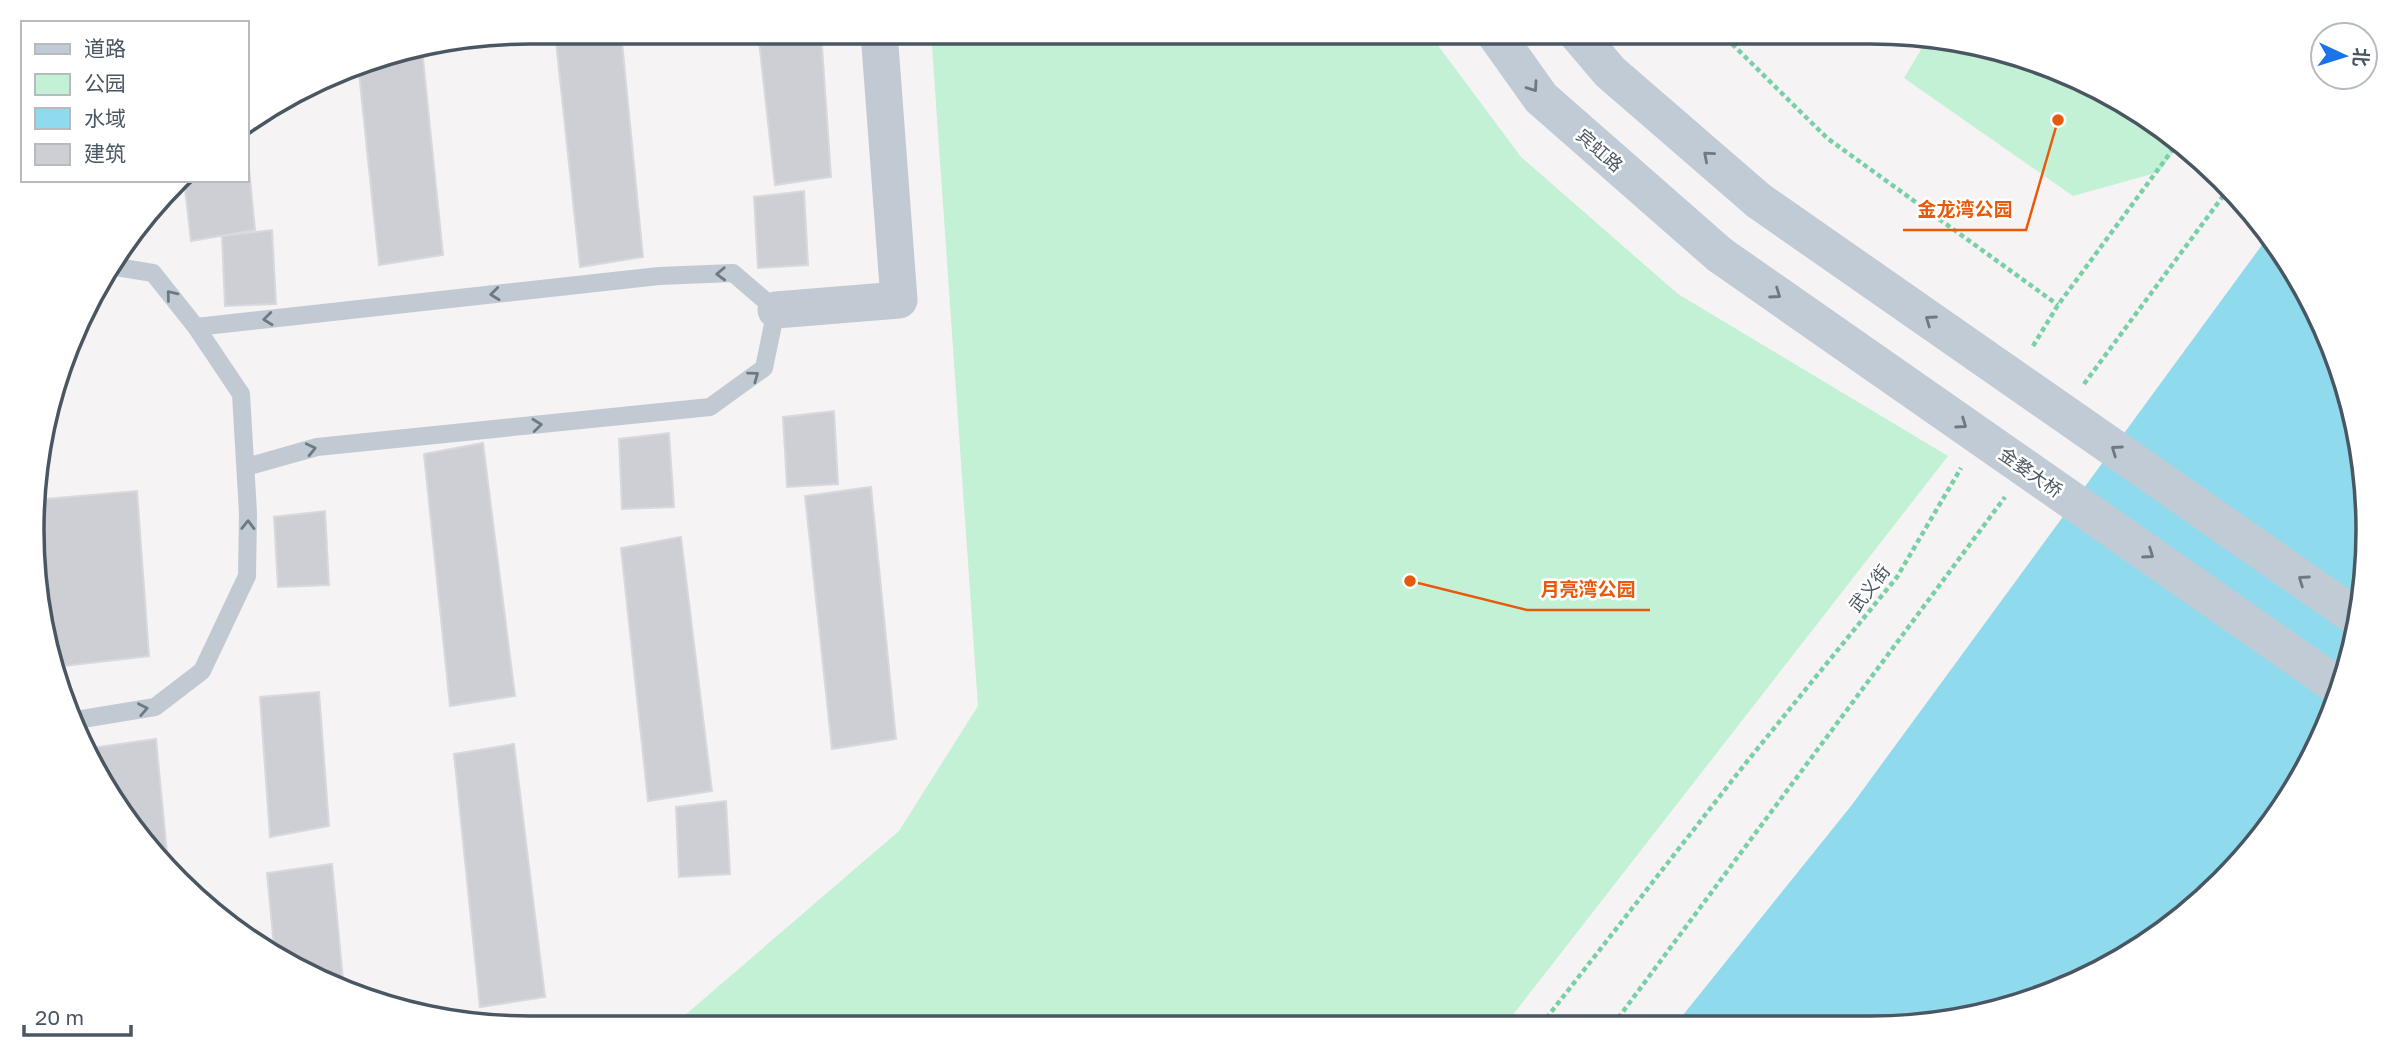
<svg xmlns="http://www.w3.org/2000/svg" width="2400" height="1060" font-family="'Golos Text','Noto Sans SC',sans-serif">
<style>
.green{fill:#c3f1d5}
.water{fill:#90daee}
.building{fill:#cdcfd5;stroke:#d7d9de;stroke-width:2}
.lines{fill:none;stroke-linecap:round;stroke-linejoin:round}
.path{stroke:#7ad0a6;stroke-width:4.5;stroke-dasharray:5 3.5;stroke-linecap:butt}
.service{stroke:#c1cad2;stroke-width:18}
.minor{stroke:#c1cad2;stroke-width:37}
.secondary{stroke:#c1cbd6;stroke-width:38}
.secondary-bridge{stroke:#c1cbd6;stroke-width:38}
.oneway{stroke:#6e7984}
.oneway2{stroke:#6e7983}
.labels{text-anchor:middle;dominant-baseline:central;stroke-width:5;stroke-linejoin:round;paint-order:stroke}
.street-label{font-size:18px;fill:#4a5661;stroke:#fff}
.rim{fill:none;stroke:#4a5661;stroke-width:3.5}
.leader{fill:none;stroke:#e8590c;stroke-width:2.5}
.callout-dot{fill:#e8590c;stroke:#fff;stroke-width:2.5}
.callout-label{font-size:19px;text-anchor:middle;font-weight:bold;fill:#e8590c;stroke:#fff;stroke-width:5;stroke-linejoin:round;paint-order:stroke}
</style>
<rect width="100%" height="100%" fill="#f5f3f3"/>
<!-- green -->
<path class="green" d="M931,32H1428L1521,157L1678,294L1948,456L1505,1025L670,1028L899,831L978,706Z
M1926,41L2031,58L2120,98L2181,142L2159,172L2073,196L1904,78Z"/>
<!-- water -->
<path class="water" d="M2270,234L2317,310L2352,401L2367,498L2364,595L2342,691L2266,833L2174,925L2061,990L1935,1024L1675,1025L1851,806Z"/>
<!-- building -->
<path class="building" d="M555,32H621L643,257L580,267Z
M758,32H821L831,177L775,185Z
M422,49L443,255L379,265L358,63L369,58Z
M247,148L255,230L191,241L184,180H247Z
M804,191L808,265L758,268L754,197Z
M272,230L276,304L225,306L222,236Z
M834,411L838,484L787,487L783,417Z
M669,433L674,507L622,509L619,439Z
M483,443L515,696L450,706L424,454Z
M871,487L896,739L832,749L805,496Z
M137,491L149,656L56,667L42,628L33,517L34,500Z
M325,511L329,585L278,587L274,517Z
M681,537L712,791L648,801L621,548Z
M319,692L329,826L270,837L260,697Z
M156,739L168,864L98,779L93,764L91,748Z
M514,744L545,997L480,1007L454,754Z
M726,801L730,874L679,877L676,807Z
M332,864L344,990L275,957L267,873Z"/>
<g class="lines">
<!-- path -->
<path class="path" d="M1720,32L1827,138L2058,305
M2033,346L2058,305L2179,141
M2084,384L2229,188
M1541,1025L1745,764L1897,577L1961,468
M1613,1025L2005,497"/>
<!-- service -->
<path class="service" d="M196,327L659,276L733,273L776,310L764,368L710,407L317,447L246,467
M76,720L155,707L202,671L247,576L248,513L241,394L196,327L153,273L110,266"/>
<!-- minor -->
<path class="minor" d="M776,310L899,300L879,32"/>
<!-- secondary -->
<path class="secondary" d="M1494,32L1541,98L1720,255
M1576,32L1610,72L1759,201"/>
<!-- secondary-bridge -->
<path class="secondary-bridge" d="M1759,201L2359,619
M1720,255L2342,689"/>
</g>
<!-- one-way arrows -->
<defs><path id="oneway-chevron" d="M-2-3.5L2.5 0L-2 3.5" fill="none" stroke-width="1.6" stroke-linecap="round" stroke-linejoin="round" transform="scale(1.75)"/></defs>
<g class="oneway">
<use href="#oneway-chevron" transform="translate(1533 87) rotate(55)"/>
<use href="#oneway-chevron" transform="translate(1708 156) rotate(-139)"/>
<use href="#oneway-chevron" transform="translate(1776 294) rotate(35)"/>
<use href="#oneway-chevron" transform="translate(1930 320) rotate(-145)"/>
<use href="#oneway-chevron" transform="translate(1962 424) rotate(35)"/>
<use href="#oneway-chevron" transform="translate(2116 450) rotate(-145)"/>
<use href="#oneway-chevron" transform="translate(2149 554) rotate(35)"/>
<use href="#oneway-chevron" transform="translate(2303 580) rotate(-145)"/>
</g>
<g class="oneway2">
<use href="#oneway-chevron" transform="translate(721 274) rotate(178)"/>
<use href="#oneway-chevron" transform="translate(495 294) rotate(174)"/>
<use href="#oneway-chevron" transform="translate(171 295) rotate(-129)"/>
<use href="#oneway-chevron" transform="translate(268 319) rotate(174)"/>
<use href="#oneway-chevron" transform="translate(754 376) rotate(-36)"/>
<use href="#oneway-chevron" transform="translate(537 425) rotate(-6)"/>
<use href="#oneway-chevron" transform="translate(311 449) rotate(-13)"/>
<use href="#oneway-chevron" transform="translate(248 525) rotate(-89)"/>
<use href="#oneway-chevron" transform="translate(143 709) rotate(-11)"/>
</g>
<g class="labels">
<!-- street labels -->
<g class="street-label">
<text transform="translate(1600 150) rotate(41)">宾虹路</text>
<text transform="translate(2031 472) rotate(35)">金婺大桥</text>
<text transform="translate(1869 588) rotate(-52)">武义街</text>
</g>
</g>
<!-- crop -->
<path d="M0 0H2400V1060H0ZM530 44H1870A486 486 0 0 1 2356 530V530A486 486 0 0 1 1870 1016H530A486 486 0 0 1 44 530V530A486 486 0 0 1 530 44Z" fill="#fff" fill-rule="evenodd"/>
<path class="rim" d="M530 44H1870A486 486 0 0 1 2356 530V530A486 486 0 0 1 1870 1016H530A486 486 0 0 1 44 530V530A486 486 0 0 1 530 44Z"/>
<!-- callouts -->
<path class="leader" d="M2058 120L2026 230H1903M1410 581L1527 610H1650"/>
<g class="callout-dot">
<circle cx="2058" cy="120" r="7"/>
<circle cx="1410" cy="581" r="7"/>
</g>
<g class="callout-label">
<text x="1965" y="216">金龙湾公园</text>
<text x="1588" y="596">月亮湾公园</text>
</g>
<!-- legend -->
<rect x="21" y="21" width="228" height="161" fill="#ffffff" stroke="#b7bbc0" stroke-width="2"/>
<rect x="35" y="44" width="35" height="10" fill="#c1cbd6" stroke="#b7bbc0" stroke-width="2"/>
<text x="84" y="56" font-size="21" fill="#4a5661">道路</text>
<rect x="35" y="74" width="35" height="21" fill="#c3f1d5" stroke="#b7bbc0" stroke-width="2"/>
<text x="84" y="91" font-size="21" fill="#4a5661">公园</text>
<rect x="35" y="108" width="35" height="21" fill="#90daee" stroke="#b7bbc0" stroke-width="2"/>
<text x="84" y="126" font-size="21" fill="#4a5661">水域</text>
<rect x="35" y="144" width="35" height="21" fill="#cdcfd5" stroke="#b7bbc0" stroke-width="2"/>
<text x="84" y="161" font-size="21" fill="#4a5661">建筑</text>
<!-- north arrow -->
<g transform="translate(2344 56) rotate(94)"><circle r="33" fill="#ffffff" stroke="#b7bbc0" stroke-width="2"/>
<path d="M0-5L12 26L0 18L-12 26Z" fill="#1a73e8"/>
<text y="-10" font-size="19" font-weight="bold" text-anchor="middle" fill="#4a5661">北</text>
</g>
<!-- scale -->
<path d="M24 1025v10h107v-10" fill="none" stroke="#4a5661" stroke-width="3.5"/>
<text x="35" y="1025" font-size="21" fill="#4a5661" stroke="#ffffff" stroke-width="5" paint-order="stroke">20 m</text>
</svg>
